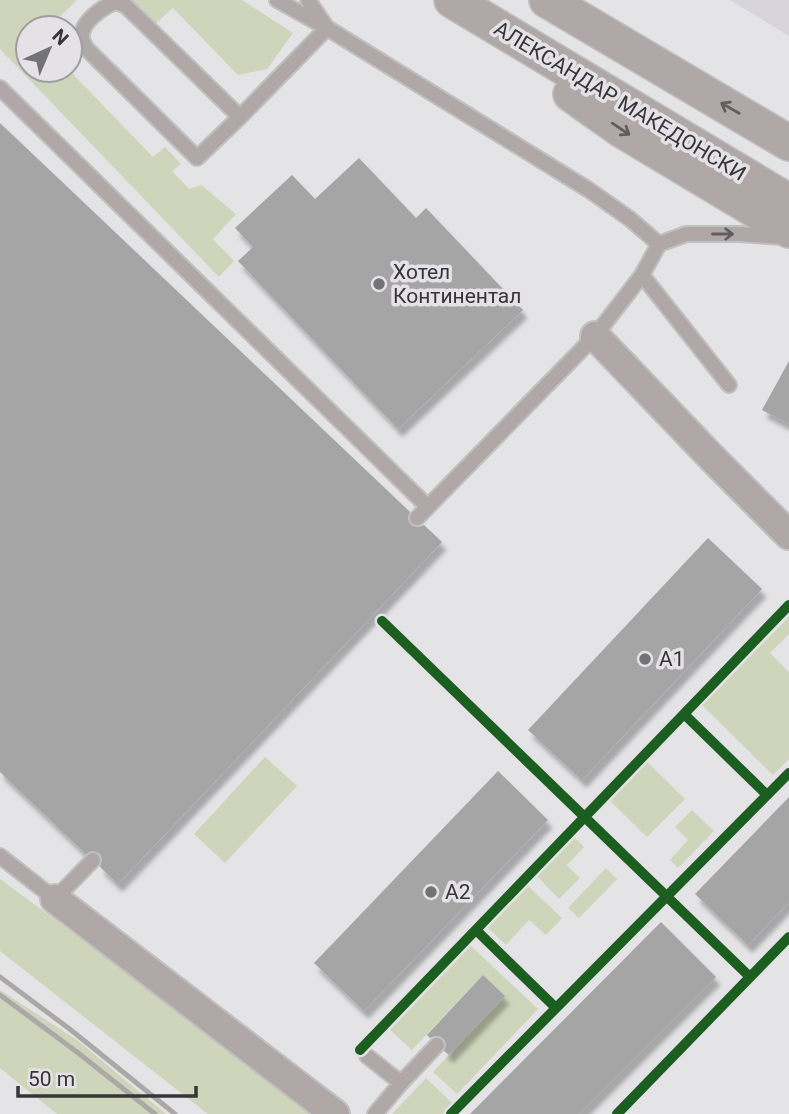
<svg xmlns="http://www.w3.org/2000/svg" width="789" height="1114" font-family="Roboto,sans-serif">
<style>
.built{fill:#d7d4db}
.green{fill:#cfd5bb}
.building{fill:#a6a5a6;filter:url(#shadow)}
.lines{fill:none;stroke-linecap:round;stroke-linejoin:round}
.service-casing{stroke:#c1c0c2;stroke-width:18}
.minor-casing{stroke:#c1c0c2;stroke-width:32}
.tertiary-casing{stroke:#c1c0c2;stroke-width:38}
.service{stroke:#b0a8a6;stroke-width:14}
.minor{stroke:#b0a8a6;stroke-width:28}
.tertiary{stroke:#b0a8a6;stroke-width:35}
.rail{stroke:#ada8a8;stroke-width:5}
.cycleway-casing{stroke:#e4e2e6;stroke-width:15}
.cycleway{stroke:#1b5e20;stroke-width:10}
.oneway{stroke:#615d5e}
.poi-dot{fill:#737274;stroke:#e4e2e6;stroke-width:2.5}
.labels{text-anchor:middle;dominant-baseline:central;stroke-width:7;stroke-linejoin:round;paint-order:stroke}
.street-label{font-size:21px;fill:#363537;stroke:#e4e2e6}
.poi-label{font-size:21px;fill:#363537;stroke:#e4e2e6;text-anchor:start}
</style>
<defs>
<filter id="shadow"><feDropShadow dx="4.5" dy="8" stdDeviation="2" flood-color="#0004"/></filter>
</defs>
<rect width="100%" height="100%" fill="#e4e3e5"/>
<!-- built -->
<path class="built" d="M730,0H789V36Z"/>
<!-- green -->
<path class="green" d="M0,0H77L48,28H28V70H69L153,157L165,147L181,164L172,171L189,189L201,185L236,214L213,239L234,261L219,277L0,49Z
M130,0H242L293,33L267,69L238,75L173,8L154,25Z
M789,617V634L770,653L789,672V759L773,775L702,705Z
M265,757L297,786L225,863L194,834Z
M647,762L685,799L647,837L610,801Z
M692,810L714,831L678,868L670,860L688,840L675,827Z
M575,838L584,847L567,865L580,878L559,899L537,876Z
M606,868L617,879L579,918L568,908Z
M0,879L204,1030L312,1114H208L0,951Z
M526,884L562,918L546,935L529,920L506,945L487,927Z
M470,945L538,1009L457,1094L433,1072L504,996L483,975L412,1050L390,1030Z
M0,990L77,1040L166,1114H57L0,1068Z
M426,1078L453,1104L444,1114H392Z"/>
<!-- building -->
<path class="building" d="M0,123L410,512L408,520L411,525L419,527L424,525L442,542L118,884L100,867L102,858L99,853L91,851L86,854L0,772Z
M359,158L416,218L426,208L523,310L398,429L238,261L253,247L235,228L292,175L315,199Z
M789,361V424L762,410Z
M708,538L762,589L582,780L528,730Z
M498,771L548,820L364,1011L314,963Z
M789,797V902L748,945L695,894Z
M661,922L716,977L579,1114H470Z
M483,975L505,996L449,1055L444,1051L446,1043L443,1038L435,1036L430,1038L427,1035Z"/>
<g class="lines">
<!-- service casing -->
<g class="service-casing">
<path id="service" d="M277,0L327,28L589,190L630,219L659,244
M0,88L428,507
M240,117L197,158L86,48C85,45 82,41 82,38C80,22 104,6 116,2L126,6L240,117L327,28L308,0
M642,275L729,385
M417,518L595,336L642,275L659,244L686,234H739L782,237
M0,856L55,899L93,860
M367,1056L401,1083L375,1114
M401,1083L437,1045"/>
</g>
<!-- minor casing -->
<g class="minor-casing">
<path id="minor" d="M595,336L714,460L789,535
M55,899L335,1114"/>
</g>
<!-- tertiary casing -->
<g class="tertiary-casing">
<path id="tertiary" d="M452,0L789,202
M547,0L789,143
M571,94L622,130L789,230"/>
</g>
<!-- service -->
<use href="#service" class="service"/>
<!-- minor -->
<use href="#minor" class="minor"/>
<!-- tertiary -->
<use href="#tertiary" class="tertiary"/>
<!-- rail -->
<path class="rail" d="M0,977L71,1030L175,1114
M0,995L77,1052L155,1114"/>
<!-- cycleway casing -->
<g class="cycleway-casing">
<path id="cycleway" d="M382,621L750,977
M684,714L767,795
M476,930L556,1008
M360,1050L789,605
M451,1114L789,773
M617,1114L789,937"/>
</g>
<!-- cycleway -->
<use href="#cycleway" class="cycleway"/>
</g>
<!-- one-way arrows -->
<defs><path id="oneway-shaft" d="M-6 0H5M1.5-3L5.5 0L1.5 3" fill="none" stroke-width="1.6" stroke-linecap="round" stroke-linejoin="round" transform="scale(1.75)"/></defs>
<g class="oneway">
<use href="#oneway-shaft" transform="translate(730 108) rotate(-150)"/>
<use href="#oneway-shaft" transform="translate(621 129) rotate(34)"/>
<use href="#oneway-shaft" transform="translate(723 234)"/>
</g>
<!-- markers -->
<g class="poi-dot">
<circle cx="379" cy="284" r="7"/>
<circle cx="645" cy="659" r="7"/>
<circle cx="431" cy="892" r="7"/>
</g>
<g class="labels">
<!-- street labels -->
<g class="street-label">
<text transform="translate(620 101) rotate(31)">АЛЕКСАНДАР МАКЕДОНСКИ</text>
</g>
<!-- poi labels -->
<g class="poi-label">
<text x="393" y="272">Хотел<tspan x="393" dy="24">Континентал</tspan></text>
<text x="659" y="659">А1</text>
<text x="445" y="892">А2</text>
</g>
</g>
<!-- north arrow -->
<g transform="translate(49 49) rotate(44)"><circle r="33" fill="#e4e2e6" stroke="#9e9da0" stroke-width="2"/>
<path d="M0-5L12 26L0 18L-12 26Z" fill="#737274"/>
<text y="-10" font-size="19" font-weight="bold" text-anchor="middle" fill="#363537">N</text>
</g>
<!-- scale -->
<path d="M18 1086v10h178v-10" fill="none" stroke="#363537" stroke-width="3.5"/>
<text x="28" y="1086" font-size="21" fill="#363537" stroke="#e4e2e6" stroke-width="5" paint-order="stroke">50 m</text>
</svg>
